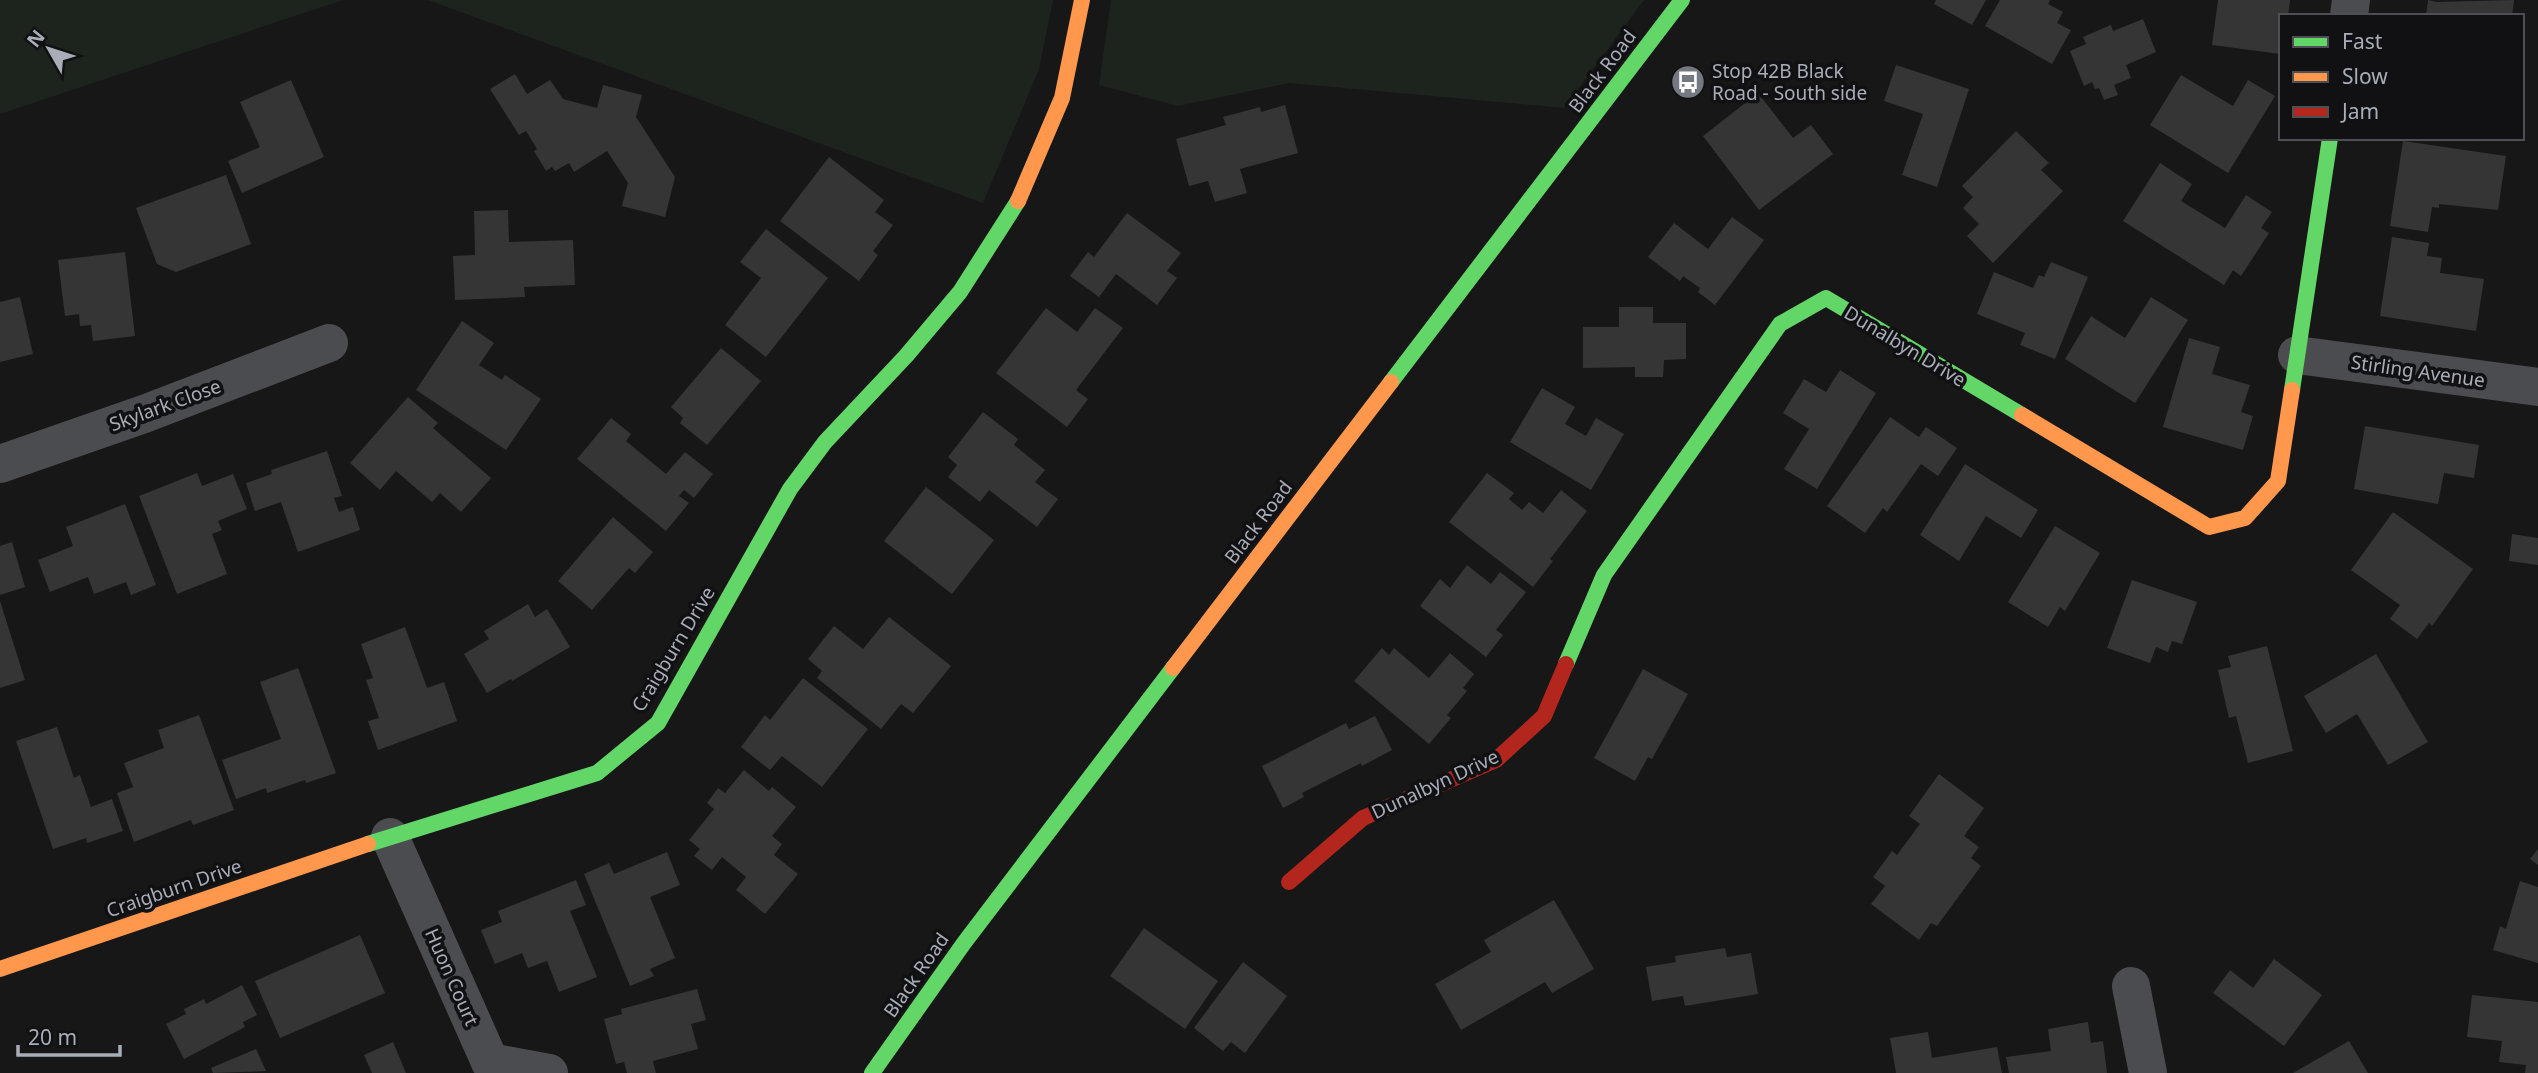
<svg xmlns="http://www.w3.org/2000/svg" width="2538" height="1073" font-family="'Noto Sans',sans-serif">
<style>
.green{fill:#1d241e}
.building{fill:#353536}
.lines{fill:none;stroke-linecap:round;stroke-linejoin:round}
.street{stroke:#4b4c50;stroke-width:38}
.fast{stroke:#63d668;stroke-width:16}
.slow{stroke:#ff974d;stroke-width:16}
.jam{stroke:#b3261e;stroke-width:16}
.labels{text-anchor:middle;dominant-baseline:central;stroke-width:7;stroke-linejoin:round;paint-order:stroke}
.street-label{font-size:19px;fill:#a8adb8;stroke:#111113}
.poi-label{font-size:19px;fill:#a8adb8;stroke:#111113;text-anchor:start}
</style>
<rect width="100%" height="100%" fill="#171717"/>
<!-- green -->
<path class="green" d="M0,0H343L0,114Z
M428,0H1053L1039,69L983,203Z
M1111,0H1644L1564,108L1289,83L1178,106L1099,85Z"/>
<!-- building -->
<path class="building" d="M1936,0H1986L1972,25L1934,4Z
M2000,0H2050L2048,4L2063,12L2057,23L2071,30L2052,64L1985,26Z
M2218,0H2290L2288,16H2281V54L2212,45Z
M2428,0L2437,2L2514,0L2512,16H2426Z
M2143,19L2156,52L2126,65L2131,78L2114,85L2118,95L2104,100L2099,88L2095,89L2092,82L2084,86L2070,51L2086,44L2083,37L2111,25L2113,31Z
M1896,65L1969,89L1937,187L1902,175L1923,114L1884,101Z
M515,74L527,94L550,80L563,99L597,108L603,85L642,95L636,117L675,177L665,217L622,206L628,183L607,151L574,172L569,163L555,171L552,167L546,171L534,151L537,149L526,131L519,135L490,89Z
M2181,75L2233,106L2248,80L2275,96L2228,173L2150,125Z
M291,80L324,157L242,193L228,161L260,147L240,102Z
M1758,93L1793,138L1811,125L1833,154L1759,210L1703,136Z
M1285,105L1298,153L1240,169L1247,193L1215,202L1208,181L1189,186L1176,139L1226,125L1223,117L1260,107L1261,112Z
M2016,131L2049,163L2041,170L2063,191L1993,263L1967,236L1979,224L1963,208L1973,197L1962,186Z
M2403,141L2506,156L2498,210L2439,204V208L2432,207L2428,232L2390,226Z
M829,157L884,200L875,212L893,225L873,251L878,255L859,281L780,221Z
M2160,163L2192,184L2181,201L2225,228L2246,195L2272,212L2261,228L2269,233L2241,276L2233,270L2224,285L2123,221Z
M226,175L251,244L176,272L157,264L136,208Z
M508,210L509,242L573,240L575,285L524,287L525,297L455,300L453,256L475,255L474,211Z
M1127,213L1181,253L1167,271L1177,278L1157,305L1116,274L1099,297L1070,276L1088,252L1094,257Z
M1732,217L1764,240L1715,305L1698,292L1700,288L1683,276L1680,281L1648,257L1674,223L1708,249Z
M766,229L828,278L766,357L725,325L761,278L740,262Z
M2392,237L2429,243L2427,256L2442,258L2440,273L2484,279L2476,331L2380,316Z
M125,252L135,336L93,341L91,325L80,326L79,314L65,316L58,260Z
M2051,262L2088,277L2055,359L2020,345L2025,333L1977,314L1994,272L2033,288L2039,275L2044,277Z
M20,297L33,354L0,362V302Z
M2151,297L2188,320L2135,403L2065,359L2091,316L2125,338Z
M1619,307H1653V323H1686V359L1664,360L1663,377H1635V367L1583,368V327H1619Z
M1046,308L1077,332L1095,308L1123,328L1076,390L1088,399L1067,427L996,373Z
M462,321L494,343L479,365L502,380L505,375L541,399L506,450L416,390Z
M2189,338L2220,347L2212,374L2250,385L2241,412L2253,416L2243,450L2163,427Z
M721,348L761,381L707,445L680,423L683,418L671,407Z
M1840,370L1876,393L1817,489L1784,469L1809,429L1783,413L1804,379L1826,392Z
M1542,388L1575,407L1565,424L1586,436L1596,418L1624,434L1591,490L1510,442Z
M408,397L438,423L433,428L491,478L461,512L440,493L432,502L396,471L380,490L350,463Z
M983,412L1018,439L1014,445L1045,470L1035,482L1058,499L1037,527L989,490L980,502L948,477L957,465L948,457Z
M1890,417L1919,437L1926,427L1957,448L1938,476L1921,464L1887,512L1883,508L1865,533L1827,506Z
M611,418L631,434L626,441L666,474L685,452L713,474L694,498L684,490L679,496L689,503L666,531L577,459Z
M2365,426L2479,445L2474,478L2444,473L2438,504L2354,489Z
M327,451L342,496L334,498L339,512L353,507L360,530L298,552L281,502L255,511L246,483L272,474L271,470Z
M1965,464L2038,510L2021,538L1986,516L1959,561L1920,535Z
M197,473L202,486L233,474L247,509L218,521L222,530L212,534L227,574L177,594L139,496Z
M1487,473L1514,493L1509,499L1522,510L1529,502L1543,513L1561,490L1587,511L1550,559L1553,561L1533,587L1449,522Z
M926,487L994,540L952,594L884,541Z
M125,504L156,585L131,595L126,582L94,594L88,577L50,592L38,560L73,546L66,527Z
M2393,512L2473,569L2432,626L2429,623L2417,639L2390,619L2400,605L2351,570Z
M613,517L653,552L635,573L629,568L592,610L558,581Z
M2055,526L2100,553L2065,611L2060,607L2048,627L2008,602Z
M2512,534L2538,538V565L2509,561Z
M12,542L25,587L0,595V546Z
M1467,565L1491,584L1500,572L1526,592L1496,630L1503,635L1486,657L1420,606L1440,579L1450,588Z
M2132,580L2197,602L2182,644L2172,641L2168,652L2156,647L2150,663L2107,648Z
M0,601L25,680L0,688Z
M528,604L535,617L547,609L570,647L512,681L511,679L487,693L464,654L489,639L484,631Z
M889,617L951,666L913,713L901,704L881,729L817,678L822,671L808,659L834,626L863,649Z
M405,627L427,688L444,682L457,721L378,750L368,721L379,718L366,680L373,678L361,644Z
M2267,646L2293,751L2248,763L2236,716L2229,718L2218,670L2231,667L2228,656Z
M1382,648L1389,655L1394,648L1429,678L1450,653L1474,674L1463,688L1467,691L1447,715L1451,718L1429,744L1354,681Z
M2376,654L2428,742L2388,765L2357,714L2326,733L2304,696Z
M298,668L336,773L306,783L305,780L267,793L266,788L236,799L222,760L281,739L260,682Z
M1643,669L1688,694L1652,759L1648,757L1635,781L1594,758Z
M803,678L868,729L822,787L782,756L770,770L741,747L765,715L770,720Z
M199,715L234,810L193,825L191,820L134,842L117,793L133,787L124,763L164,748L158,730Z
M1375,716L1392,750L1362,766L1361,763L1302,793L1304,797L1283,808L1262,766L1346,723L1349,729Z
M57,727L74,778L80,775L91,807L112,799L123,831L87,843L86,838L53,849L16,741Z
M744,770L769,791L772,787L796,807L772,836L782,844L774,855L798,874L765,914L736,890L746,877L722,857L712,870L694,856L700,849L689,840L714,809L707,803L718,788L725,793Z
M1939,774L1984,808L1964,836L1979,847L1971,858L1981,866L1937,926L1931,923L1919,940L1871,904L1885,886L1873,877L1892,851L1897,855L1920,824L1909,816Z
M2538,849V865L2530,859Z
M667,852L680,885L650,897L675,958L650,969L654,976L630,986L584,874L609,863L614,874Z
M576,880L586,905L570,911L597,977L559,992L547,961L528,968L522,953L495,964L481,930L502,922L498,911Z
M2520,881L2538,887V963L2493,950L2500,926L2506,929Z
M1554,900L1594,969L1552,993L1545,982L1461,1030L1435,984L1491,952L1484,940Z
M1144,928L1218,981L1185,1029L1110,976Z
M360,935L385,993L280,1038L255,981Z
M1725,948L1727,957L1751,953L1758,994L1685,1006L1683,996L1652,1001L1646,967L1676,962L1675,956Z
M2274,959L2322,995L2284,1046L2213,993L2230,970L2253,988Z
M1243,962L1287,996L1245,1053L1231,1042L1223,1051L1194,1028Z
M242,985L257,1015L243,1022L245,1027L184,1059L166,1024L186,1014L184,1009L204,999L206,1004Z
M697,989L706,1020L691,1024L698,1049L653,1061L656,1073H627L624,1062L616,1064L604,1019L622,1014L621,1009Z
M2472,995L2538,1002V1073H2525L2526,1065L2499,1062L2502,1041L2467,1037Z
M2088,1022L2091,1043L2103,1041L2107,1073H2009L2006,1057L2051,1051L2048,1029Z
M1928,1032L1932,1058L1997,1047L2002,1073H1896L1890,1038Z
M2349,1041L2368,1073H2293Z
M393,1042L406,1073H372L364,1055Z
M256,1049L266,1071L213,1073L211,1068Z"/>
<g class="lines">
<!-- street -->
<path class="street" d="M2349,16L2351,0
M2297,355L2538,387
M0,464L144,414L329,343
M390,837L490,1062L549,1073
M2131,986L2148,1073"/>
<!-- fast -->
<path class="fast" d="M1391,382L1682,0
M2292,390L2330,138
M1566,664L1604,575L1780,324L1826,298L2022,415
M368,844L597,773L658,723L790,489L825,442L906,356L960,292L1018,201
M872,1073L964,943L1173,668"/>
<!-- slow -->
<path class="slow" d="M1018,201L1062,98L1082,0
M2022,415L2209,527L2245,518L2278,481L2292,390
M1173,668L1391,382
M0,969L368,844"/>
<!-- jam -->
<path class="jam" d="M1289,882L1363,818L1496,760L1544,716L1566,664"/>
</g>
<!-- icons -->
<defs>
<g id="bus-disc" transform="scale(1.75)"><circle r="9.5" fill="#757880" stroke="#111113"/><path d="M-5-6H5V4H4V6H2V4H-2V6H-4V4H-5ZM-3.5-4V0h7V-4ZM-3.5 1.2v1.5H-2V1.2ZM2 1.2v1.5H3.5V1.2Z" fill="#fff"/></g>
</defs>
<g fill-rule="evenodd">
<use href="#bus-disc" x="1688" y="82"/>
</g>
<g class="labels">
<!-- street labels -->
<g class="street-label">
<text transform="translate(1602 71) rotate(-53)">Black Road</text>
<text transform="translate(1905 346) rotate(31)">Dunalbyn Drive</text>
<text transform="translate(2418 371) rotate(8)">Stirling Avenue</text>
<text transform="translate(165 405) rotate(-20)">Skylark Close</text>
<text transform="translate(1258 522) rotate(-53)">Black Road</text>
<text transform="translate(673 649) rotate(-59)">Craigburn Drive</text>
<text transform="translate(1435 784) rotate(-25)">Dunalbyn Drive</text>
<text transform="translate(174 888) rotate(-19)">Craigburn Drive</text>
<text transform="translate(916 975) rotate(-55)">Black Road</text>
<text transform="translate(452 977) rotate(66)">Huon Court</text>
</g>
<!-- poi labels -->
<g class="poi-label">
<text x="1712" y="71">Stop 42B Black<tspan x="1712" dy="22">Road - South side</tspan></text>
</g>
</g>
<!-- legend -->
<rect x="2279" y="14" width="245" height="126" fill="#111113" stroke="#4d4f55" stroke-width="2"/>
<rect x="2293" y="37" width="35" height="10" fill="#63d668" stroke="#4d4f55" stroke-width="2"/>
<text x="2342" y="49" font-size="21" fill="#a8adb8">Fast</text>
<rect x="2293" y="72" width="35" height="10" fill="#ff974d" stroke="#4d4f55" stroke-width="2"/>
<text x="2342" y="84" font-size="21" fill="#a8adb8">Slow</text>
<rect x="2293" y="107" width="35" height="10" fill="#b3261e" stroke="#4d4f55" stroke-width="2"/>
<text x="2342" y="119" font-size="21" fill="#a8adb8">Jam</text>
<!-- north arrow -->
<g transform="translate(49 49) rotate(309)" stroke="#111113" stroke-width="5" paint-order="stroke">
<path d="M0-5L12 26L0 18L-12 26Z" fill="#a8adb8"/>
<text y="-10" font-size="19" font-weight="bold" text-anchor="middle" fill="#a8adb8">N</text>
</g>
<!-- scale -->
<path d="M18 1045v10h102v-10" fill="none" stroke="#a8adb8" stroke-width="3.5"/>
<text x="28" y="1045" font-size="21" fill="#a8adb8" stroke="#111113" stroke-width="5" paint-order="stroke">20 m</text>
</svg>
